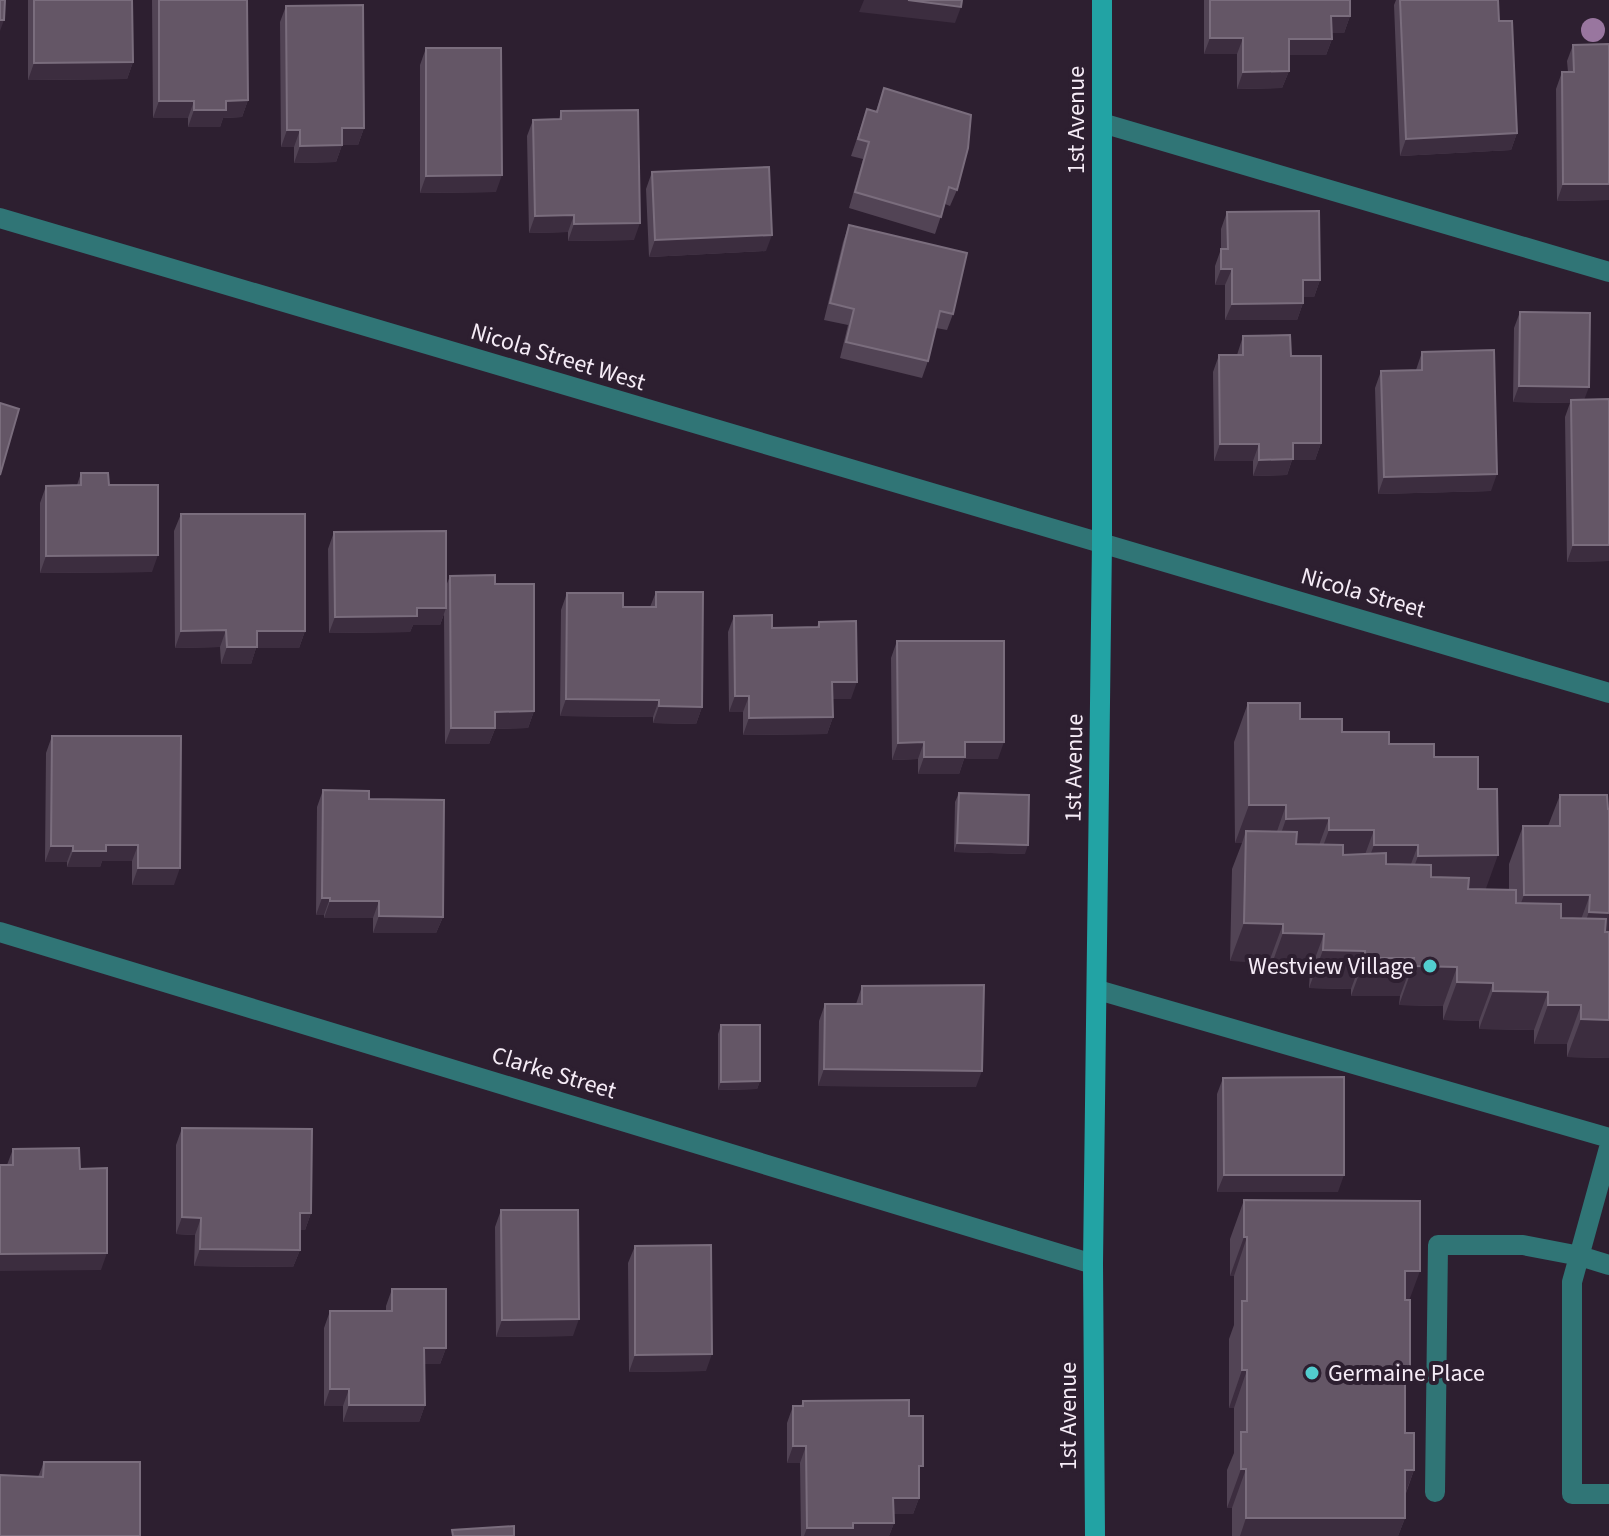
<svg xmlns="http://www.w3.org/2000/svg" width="1609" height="1536" font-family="'Source Sans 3',sans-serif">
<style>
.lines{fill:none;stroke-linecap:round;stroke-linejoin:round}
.lane{stroke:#307576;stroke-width:20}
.street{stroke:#307576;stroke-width:20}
.secondary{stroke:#22a3a4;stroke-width:20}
.tree{fill:#99769f}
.wall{fill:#524455}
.shaded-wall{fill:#3c2d3f}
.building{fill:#645666;stroke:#7a6d7d;stroke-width:2}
.poi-dot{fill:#52cdce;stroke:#2d1f30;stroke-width:3}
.labels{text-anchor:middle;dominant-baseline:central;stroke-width:8;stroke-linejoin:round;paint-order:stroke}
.street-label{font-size:24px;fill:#f5ebf6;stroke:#2d1f30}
.poi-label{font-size:24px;fill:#f5ebf6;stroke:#2d1f30;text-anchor:end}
</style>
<rect width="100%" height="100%" fill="#2d1f30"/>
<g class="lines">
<!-- lane -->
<path class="lane" d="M1102,123L1609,272
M1098,990L1609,1138
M1609,1148L1572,1282V1494H1609
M1435,1492L1438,1245H1523L1580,1256L1609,1265"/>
<!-- street -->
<path class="street" d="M0,218L1609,693
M0,932L1093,1264"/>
<!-- secondary -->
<path class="secondary" d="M1095,1536L1093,1264L1102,543V0"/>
</g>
<!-- trees -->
<circle class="tree" cx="1593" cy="30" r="12"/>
<!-- wall -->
<path class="wall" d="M28,0H132L133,62L127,79L28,80Z
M152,0H247L248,100L242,117L223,118L220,127H188V118H153Z
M1204,0H1350V16L1344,33H1332V39L1326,55H1289V71L1282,88L1237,89V54H1204Z
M1396,0H1498L1499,21L1517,133L1511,150L1400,156L1394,5Z
M286,6L364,128L358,145H342L336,162L294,163V147H281L280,22Z
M1573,45L1609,200L1557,201L1556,89L1562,72H1568L1567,61Z
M426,48L496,192L420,193V65Z
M884,88L957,190L950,206L945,204L935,234L849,208L863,159L851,156L867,109L876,111Z
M561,111L634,240L568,241V232L529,233L527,136L533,120L559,119Z
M652,172L766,251L649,257L646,189Z
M1227,212L1320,280L1314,297H1303V303L1297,320H1225V285H1215V266L1221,249V229Z
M849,225L953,314L947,330L936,328L928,361L922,378L840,358L848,325L824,320L843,242Z
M1520,312L1584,400L1609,399V561L1567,562L1565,417L1570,403L1513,402L1514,328Z
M1243,336L1291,356L1321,443L1315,460H1292L1287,475L1253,476V461H1214L1213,372L1219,355H1237Z
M1422,352L1491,491L1378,494L1375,388L1381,371L1416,370Z
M81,473L109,485L152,572L40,573V503L46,486L77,485Z
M181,514L305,631L299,648H256L251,664H221L220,647L175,648L174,531Z
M334,532L446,586L450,576L495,584L534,711L528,728L495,729L489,744H445L444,614L440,625H413L410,632L329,633L328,549Z
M656,592L702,707L696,724L653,723V717L560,716L561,610L567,593L623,607H650Z
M734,616L772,628L817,627L819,622L851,699H832L833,717L827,734L743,735V712H729L728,632Z
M897,641L998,759H964L959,774H918V759L892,760L891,658Z
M1248,703L1342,732L1434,757L1478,789L1485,890H1509V864L1523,826H1548L1560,795L1609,809V1058L1567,1057V1044H1534V1030L1479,1029V1021L1443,1020V1006L1399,1005L1400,996H1351V989L1309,988L1310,972H1269V962L1230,961L1232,869L1242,843H1235L1234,742Z
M52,736L174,885H132V861H102L100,867H67V862H45L46,753Z
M323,790L369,799L443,917L436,933H373V918H324V915H316L317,807Z
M959,793L1025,854L954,852L955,802Z
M862,986L976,1087L818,1086L819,1021L825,1004H856Z
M721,1025L760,1081L757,1089L718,1090V1034Z
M1223,1078L1338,1192H1217V1094Z
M182,1128L311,1213L305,1230H300V1250L293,1267L194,1266L195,1235L176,1234V1145Z
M13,1149L80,1169L101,1270L7,1165Z
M1244,1200L1409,1300L1405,1385V1433L1414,1470L1405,1496V1518L1398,1536H1232V1508H1227V1470L1234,1453V1408H1229V1339L1234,1325V1276H1230V1239Z
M501,1210L573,1336L496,1337L495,1227Z
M635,1246L706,1371L629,1372L628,1263Z
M392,1289L446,1348L440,1364H424L425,1405L419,1422H343V1406H324V1328L330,1311H386V1306Z
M803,1401L909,1416L919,1477V1498L913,1514H894V1523L889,1536H801L800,1463H787V1423L793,1406H801Z
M44,1462L140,1536L38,1477Z"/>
<!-- shaded-wall -->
<path class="shaded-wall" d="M864,0H908L961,7L955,23L859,12Z
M1331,16H1350L1344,33H1325Z
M0,20H4L0,31Z
M1210,38H1243L1237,54H1204Z
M1289,39H1332L1326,55H1282Z
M133,62L127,79L28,80L34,63Z
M1289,71L1282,88L1237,89L1243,72Z
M248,100L242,117L223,118L220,127H188L194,110L226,101Z
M159,101H194L188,118H153Z
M342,128H364L358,145H342L336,162L294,163L300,146Z
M287,130H300L294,147H281Z
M1517,133L1511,150L1400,156L1406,139Z
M502,175L496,192L420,193L426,176Z
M1563,184H1609V200L1557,201Z
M574,215L568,232L529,233L535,216Z
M640,223L634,240L568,241L574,224Z
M772,235L766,251L649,257L655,240Z
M1221,269H1232L1225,285H1215Z
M1303,280H1320L1314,297H1297Z
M1303,303L1297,320H1225L1232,304Z
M1519,386L1589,387L1583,403L1571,400L1570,403L1513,402Z
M1293,443H1321L1315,460H1292L1287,475L1253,476L1259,460Z
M1220,444H1259L1253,461H1214Z
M1497,474L1491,491L1378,494L1384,477Z
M1573,545H1609V561L1567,562Z
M158,555L152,572L40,573L46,556Z
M417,608H446L440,625H413L410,632L329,633L335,617Z
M226,630L220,647L175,648L181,631Z
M257,631H305L299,648H256L251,664H221L227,647Z
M832,682H857L851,699H826Z
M735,696H749L743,712H729Z
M566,699L659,700L653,717L560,716Z
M659,706L702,707L696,724L653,723Z
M534,711L528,728L495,729L489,744H445L451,728L495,712Z
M833,717L827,734L743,735L749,718Z
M924,742L918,759L892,760L898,743Z
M965,742H1004L998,759H964L959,774H918L924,757Z
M1249,805H1286L1273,843L1246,831L1242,843H1235Z
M1329,818L1315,856L1273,857L1286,819Z
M1329,830H1374L1360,868H1315Z
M957,843L1028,845L1025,854L954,852Z
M106,845H138L132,861H102L100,867H67L73,851Z
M1374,845H1418L1404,883H1360Z
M51,846H73L67,862H45Z
M1498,855L1484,894L1404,895L1418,856Z
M138,868H180L174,885H132Z
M1524,895H1590L1576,933H1510Z
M322,898H330L324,915H316Z
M330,901H379L373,918H324Z
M1589,912L1609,913V951L1575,950Z
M379,916L443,917L436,933H373Z
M1244,923L1283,924L1269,962L1230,961Z
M1283,933L1324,934L1310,972H1269Z
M1323,950L1365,951L1351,989L1309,988Z
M1365,958H1414L1400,996H1351Z
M1413,966L1457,967L1443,1006L1399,1005Z
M1457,982L1493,983L1479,1021L1443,1020Z
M1493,991L1548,992L1534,1030L1479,1029Z
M1548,1005H1581L1567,1044H1534Z
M1581,1019L1609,1020V1058L1567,1057Z
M824,1069L982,1071L976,1087L818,1086Z
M760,1081L757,1089L718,1090L721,1082Z
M1224,1175H1344L1338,1192H1217Z
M300,1213H311L305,1230H293Z
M182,1217L201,1218L195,1235L176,1234Z
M1244,1237H1247L1234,1276H1230Z
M200,1249L300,1250L293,1267L194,1266Z
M107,1253L101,1270L0,1271V1254Z
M1405,1271H1420L1406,1309H1391Z
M579,1319L573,1336L496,1337L502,1320Z
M424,1348H446L440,1364H418Z
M712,1354L706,1371L629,1372L635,1355Z
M1242,1370H1247L1234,1408H1229Z
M1405,1372H1410L1396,1410Z
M330,1389H349L343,1406H324Z
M349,1405H425L419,1422H343Z
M793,1446H806L800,1463H787Z
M1241,1469H1246L1232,1508H1227Z
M1405,1470H1414L1400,1508Z
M893,1498H919L913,1514H887Z
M1246,1518H1405L1398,1536H1240Z
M853,1523H894L889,1536H804L807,1528Z"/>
<!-- building -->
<path class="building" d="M0,0H5L4,20H0Z
M34,0H132L133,62L34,63Z
M159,0H247L248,100L226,101V110H194V101H159Z
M908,0H962L961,7Z
M1210,0H1350V16H1331L1332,39H1289V71L1243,72V38H1210Z
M1400,0H1498L1499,21H1512L1517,133L1406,139Z
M363,5L364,128H342V145L300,146V130H287L286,6Z
M1609,44V184H1563L1562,72H1574L1573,45Z
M426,48H501L502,175L426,176Z
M884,88L971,115L968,148L957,190L949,187L941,217L855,192L869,142L858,139L867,109L877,112Z
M638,110L640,223L574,224V215L535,216L533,120L561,119V111Z
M769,167L772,235L655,240L652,172Z
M1319,211L1320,280H1303V303L1232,304V269H1221V249H1228L1227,212Z
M849,225L967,253L953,314L940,311L928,361L846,342L854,309L830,303Z
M1520,312L1590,313L1589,387L1519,386Z
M1290,335L1291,356H1321V443H1293V459L1259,460V444H1220L1219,355H1243V336Z
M1494,350L1497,474L1384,477L1381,371L1422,370V352Z
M1609,399V545H1573L1571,400Z
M0,403L19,409L0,475Z
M81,473H108L109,485H158V555L46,556V486L81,485Z
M181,514H305V631H257V647H227L226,630L181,631Z
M446,531V608H417V616L335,617L334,532Z
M495,575V584H534V711L495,712V728H451L450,576Z
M656,592H703L702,707L659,706V700L566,699L567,593H623V607H656Z
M772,615V628L819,627V622L856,621L857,682H832L833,717L749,718V696H735L734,616Z
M897,641H1004V742H965V757H924V742L898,743Z
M1248,703H1300V719H1342V732H1389V744H1434V757H1478V789H1497L1498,855L1418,856V845H1374V830H1329V818L1286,819V805H1249Z
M52,736H181L180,868H138V845H106V851H73V846H51Z
M323,790L369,791V799L444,800L443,917L379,916V901H330V898H322Z
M959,793L1029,795L1028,845L957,843Z
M1560,795H1607L1608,809H1609V913L1589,912L1590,895H1524L1523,826H1560Z
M1246,831L1297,832L1296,844L1343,845V855L1386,853V864L1431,865V877L1469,878L1468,889L1516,890V903L1561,904V918L1606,919L1605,932H1609V1020L1581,1019V1005H1548V992L1493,991V983L1457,982V967L1413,966L1414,958H1365V951L1323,950L1324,934L1283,933V924L1244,923Z
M984,985L982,1071L824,1069L825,1004H862V986Z
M721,1025H760V1081L721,1082Z
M1344,1077V1175H1224L1223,1078Z
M182,1128L312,1129L311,1213H300V1250L200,1249L201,1218L182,1217Z
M79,1148L80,1169L107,1168V1253L0,1254V1165H13V1149Z
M1244,1200L1420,1201V1271H1405V1300H1410V1372H1405V1433H1414V1470H1405V1518H1246V1469H1241V1432H1247V1370H1242V1301H1247V1237H1244Z
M501,1210H578L579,1319L502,1320Z
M711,1245L712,1354L635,1355V1246Z
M392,1289H446V1348H424L425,1405H349V1389H330V1311H392Z
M909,1400V1416H923V1466H919V1498H893L894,1523H853V1528H807L806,1446H793V1406H803V1401Z
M44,1462H140V1536H0V1475L43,1477Z
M514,1526V1536H453L452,1530Z"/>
<!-- markers -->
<g class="poi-dot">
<circle cx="1430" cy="966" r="8"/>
<circle cx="1312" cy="1373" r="8"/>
</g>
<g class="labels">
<!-- street labels -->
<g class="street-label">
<text transform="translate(1076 120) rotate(-90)">1st Avenue</text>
<text transform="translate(558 357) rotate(17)">Nicola Street West</text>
<text transform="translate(1363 593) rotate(16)">Nicola Street</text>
<text transform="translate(1074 768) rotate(-89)">1st Avenue</text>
<text transform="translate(554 1073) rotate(17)">Clarke Street</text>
<text transform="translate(1068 1416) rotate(-90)">1st Avenue</text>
</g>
<!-- poi labels -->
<g class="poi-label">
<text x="1414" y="966">Westview Village</text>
<text x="1328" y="1373" text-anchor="start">Germaine Place</text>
</g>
</g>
</svg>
